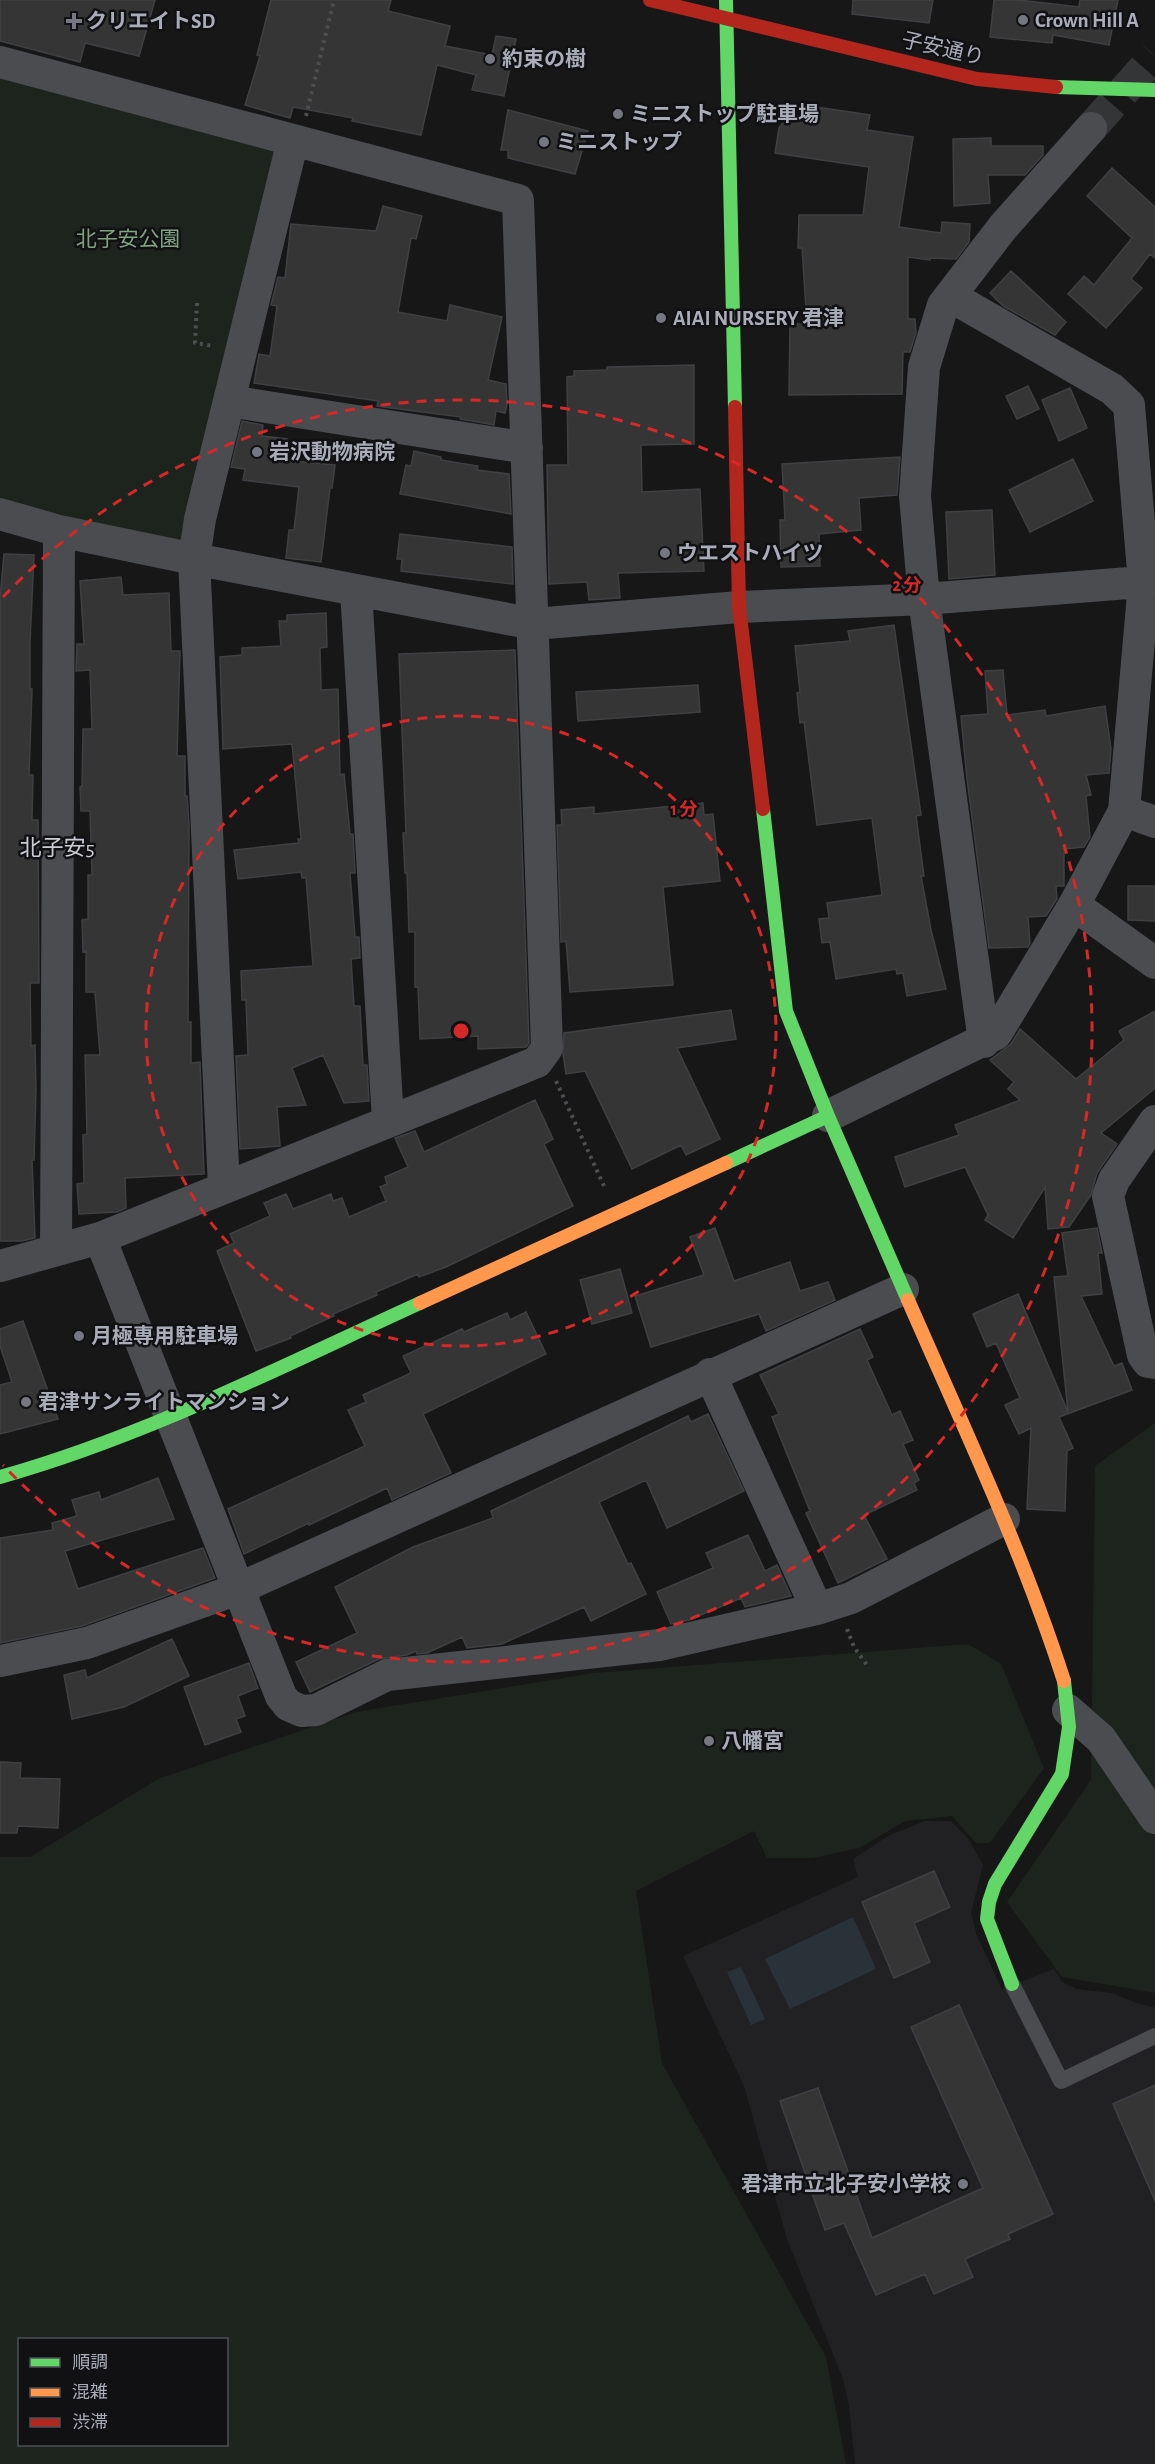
<svg xmlns="http://www.w3.org/2000/svg" width="1155" height="2464" font-family="'Alegreya Sans','Noto Sans JP',sans-serif">
<style>
.built{fill:#212123}
.green{fill:#1d241e;fill-rule:evenodd}
.water{fill:#2a3239}
.building{fill:#353536;stroke:#3f4043;stroke-width:1.5}
.lines{fill:none;stroke-linecap:round;stroke-linejoin:round}
.street-tunnel{stroke:#343537;stroke-width:32;stroke-dasharray:32 16;stroke-linecap:butt}
.path{stroke:#4d4e52;stroke-width:4;stroke-dasharray:3 4.5;stroke-linecap:butt}
.lane{stroke:#4b4c50;stroke-width:16}
.street{stroke:#4b4c50;stroke-width:32}
.fast{stroke:#63d668;stroke-width:14}
.slow{stroke:#ff974d;stroke-width:14}
.jam{stroke:#b3261e;stroke-width:14}
.ring{fill:none;stroke:#d62828;stroke-width:3;stroke-dasharray:10 8}
.poi-dot{fill:#757880;stroke:#111113;stroke-width:2}
.labels{text-anchor:middle;dominant-baseline:central;stroke-width:5;stroke-linejoin:round;paint-order:stroke}
.poi-label{font-size:21px;font-weight:bold;fill:#a8adb8;stroke:#111113;text-anchor:start}
.street-label{font-size:21px;fill:#a8adb8;stroke:#111113}
.park-label{font-size:21px;fill:#7fa381;stroke:#111113}
.neighbourhood-label{font-size:22px;fill:#c9ccd4;stroke:#111113}
.centre{fill:#d62828;stroke:#111113;stroke-width:3}
.ring-label{font-size:18px;text-anchor:middle;font-weight:bold;fill:#d62828;stroke:#111113;stroke-width:5;stroke-linejoin:round;paint-order:stroke}
</style>
<rect width="100%" height="100%" fill="#171717"/>
<!-- built -->
<path class="built" d="M924,1821H951L970,1841L983,1865L971,1913L977,1936L1002,1989L1054,1969L1062,1982L1077,1989L1112,1993L1139,2004L1155,2007V2464H855L849,2406L843,2379L787,2239L744,2086L683,1956L858,1877L853,1859L888,1836Z"/>
<!-- green -->
<path class="green" d="M0,72L275,149L189,536L176,549L0,500Z
M1155,1423V1993L1062,1977L1007,1902L1091,1780L1095,1466Z
M968,1644L1001,1664L1044,1768L990,1843H976L952,1816L905,1821L859,1848L813,1858H767L754,1831L636,1891L662,2063L826,2357L846,2464H0V1857H30L158,1779L356,1712L594,1673ZM20,2340H226V2444H20Z"/>
<!-- water -->
<path class="water" d="M853,1917L876,1969L790,2009L765,1959Z
M741,1967L765,2019L751,2025L727,1972Z"/>
<!-- building -->
<path class="building" d="M0,0H155L139,56L85,43L80,62L0,41Z
M271,0H391L388,11L450,26L445,46L492,55L496,36L516,39L504,96L472,90L476,75L437,65L421,135L352,121L353,118L293,107L290,118L245,105L260,56L257,55Z
M853,0H933L929,23L852,14Z
M994,0H1019L1079,7L1080,0H1118L1109,45L1053,35L1052,43L990,37Z
M802,105L870,115L867,130L913,137L899,227L941,233L942,222L970,224L969,242L956,259L930,258V260L908,257V319H915L916,333L910,352H903L902,394L789,395L790,324H807L802,248H798L799,215H863L869,167L775,153L779,128L788,116L800,117Z
M508,110L588,131L575,174L508,158V150H501Z
M991,138V146H1043V155L1025,175H988L990,203L954,206L953,139Z
M1112,168L1155,207V258L1150,254L1131,279L1142,288L1106,328L1068,294L1084,276L1094,285L1132,238L1087,196Z
M383,206L422,216L416,239L411,238L398,312L447,321L450,305L502,317L488,380L506,384L507,404L505,413L496,411L494,425L460,419L461,417L377,406L378,401L254,383L259,354L270,356L277,306L271,305L278,277L285,278L291,224L376,231Z
M1011,271L1066,322L1055,335L1003,306L990,293Z
M694,365V444L641,445L642,492L700,489L704,571L618,573L620,598L589,600L587,582L549,584L547,465H568L567,377L574,376V371L607,370V367Z
M1028,386L1039,409L1017,419L1006,396Z
M1070,388L1087,428L1059,441L1042,400Z
M242,421L263,425L262,436L287,439L284,460L335,465L332,488H330L321,562L286,558L289,530H294L299,487L243,480L245,469L231,467Z
M414,451L441,457V460L478,466L477,470L509,474L511,514L400,494L406,465L411,466Z
M900,457L897,495L859,498L861,530L819,534L820,566L781,567L780,520H785L782,464Z
M1073,459L1093,501L1030,532L1009,490Z
M992,510L995,575L949,579L946,512Z
M400,534L512,547L513,584L401,571L402,559H397Z
M4,554L34,555L30,643V689H32L29,775H33L32,820H38L39,983H30L31,1046L35,1045L36,1089L34,1160H32L35,1238L22,1241H0V598Z
M121,577L123,595L169,593L171,651H180L177,756H185V796H187L189,825L188,1022H191V1063L200,1062L204,1174L125,1178L126,1208L117,1212L79,1214L77,1184L84,1183L83,1135L87,1134L85,1055H100L95,992H86V951L83,952L82,920L88,919V875H92L90,811H81L80,787L82,786L83,729H92L90,670L76,671L77,644H84L80,581Z
M326,613L327,647L320,648L321,690L338,689L340,775L344,774L350,834H353L355,873H350L355,937H359L360,958L351,959L354,1006H360L363,1065H367L369,1101L344,1103L323,1055L292,1068L306,1105L277,1107L280,1146L240,1149L236,1056L248,1055L246,1000H242L241,971L313,966L306,878H302L301,872L238,879L234,850L299,843L298,839H301L292,744L223,749L220,657L242,655V648L281,646L279,621H287V615Z
M894,625L921,815L916,816L924,876H921L931,930L946,989L907,996L903,973L897,974L896,969L836,979L830,942L822,943L819,919L829,918L827,903L882,895L872,818L817,825L804,722L800,723L797,693L800,692L795,646L850,641L848,631Z
M515,650L529,1043L526,1047L478,1049V1036L420,1039L418,987H415V932H409L407,873H405L403,833H406L399,654Z
M1003,670L1007,715L1045,710L1046,716L1105,706L1111,749L1109,773L1086,775L1091,795L1086,796L1090,837L1084,847L1064,849V886H1056L1057,899L1046,916L1028,917L1030,943L1028,947L989,948L967,779L961,716L988,714L985,671Z
M698,685L700,712L578,721L576,692Z
M703,803L704,815L713,814L720,881L663,887L673,985L570,992L566,941L561,942L557,825H562L561,810L594,807V814Z
M1128,886H1155V921L1128,920Z
M731,1010L736,1039L677,1048L720,1139L686,1155L681,1145L632,1169L585,1071L566,1074L563,1054L564,1033Z
M1155,1011V1088L1101,1133L1117,1144L1097,1173L1091,1195L1069,1227L1048,1229L1045,1187L1013,1238L985,1220L988,1215L965,1167L905,1187L895,1157L959,1135L955,1125L1020,1100L1008,1089L1014,1082L990,1060L1011,1044L1020,1029L1076,1079L1124,1040L1119,1031Z
M535,1100L553,1139L544,1144L573,1206L446,1267L419,1277L418,1274L376,1292L377,1295L333,1314L334,1316L290,1336L291,1338L256,1351L217,1251L234,1243L230,1234L270,1216L264,1203L286,1194L293,1209L331,1194L333,1201L342,1198L349,1217L386,1201L380,1187L387,1184L385,1177L408,1167L395,1138L415,1131L424,1152Z
M715,1228L734,1281L790,1262L800,1291L828,1282L835,1300L766,1331L759,1314L651,1347L635,1296L704,1275L690,1237Z
M1097,1228L1102,1253H1098L1102,1294L1081,1296L1114,1366L1122,1363L1132,1390L1059,1417L1073,1448L1067,1451L1065,1511L1027,1509L1031,1428L1019,1434L1005,1405L1020,1398L996,1343L987,1347L973,1314L1018,1294L1068,1412L1054,1277L1068,1276L1062,1233Z
M620,1269L632,1313L592,1324L580,1280Z
M526,1312L546,1354L423,1414L451,1473L392,1500L387,1488L309,1525V1523L244,1554L228,1509L365,1446L348,1410L366,1402L363,1395L411,1373L403,1356L462,1329L464,1332L507,1313L510,1320Z
M23,1321L58,1419L0,1434V1385L12,1382L0,1346V1329Z
M860,1329L873,1357L867,1360L892,1415L900,1411L913,1440L903,1444L919,1480L914,1483L917,1490L864,1515L887,1559L838,1583L806,1513L810,1511L772,1417L779,1414L760,1375Z
M708,1414L744,1491L667,1528L646,1480L599,1502L628,1564L631,1563L646,1594L591,1621L584,1607L502,1644L467,1648L462,1637L427,1653L417,1654L416,1651L407,1655L379,1659L310,1692L296,1662L357,1633L335,1587L413,1547L493,1518L491,1511L688,1416L691,1422Z
M158,1478L174,1519L65,1551L78,1589L203,1548L215,1578L82,1626L0,1643V1538L53,1530L52,1523L77,1516L72,1500L99,1492L101,1500Z
M748,1535L765,1571L777,1565L791,1596L745,1607L741,1598L689,1620L671,1624L657,1592L713,1568L706,1553Z
M172,1639L189,1676L124,1707L72,1719L64,1675L85,1670L87,1678Z
M249,1663L258,1688L238,1696L245,1716L236,1719L241,1732L205,1745L184,1687Z
M0,1762L21,1763L20,1778L60,1779L58,1828L18,1826L17,1833H0Z
M934,1871L950,1907L914,1923L930,1962L894,1978L862,1902Z
M959,2005L1053,2214L1008,2234L1010,2239L965,2259L973,2277L934,2294L925,2274L876,2295L844,2223L825,2230L780,2101L818,2088L872,2238L983,2188L911,2027Z
M1155,2085V2201L1113,2104Z"/>
<g class="lines">
<!-- street-tunnel -->
<path class="street-tunnel" d="M1091,128L1155,56"/>
<!-- path -->
<path class="path" d="M306,116L334,0
M197,303L195,343L214,346
M556,1081L604,1186
M847,1629L854,1647L869,1668"/>
<!-- lane -->
<path class="lane" d="M1012,1984L1061,2081L1155,2036"/>
<!-- street -->
<path class="street" d="M0,62L518,200L547,1048L537,1062L100,1238L0,1266
M229,401L527,448
M0,514L59,531L194,559L534,624L739,607L924,599L1155,581
M356,590L388,1120
M1124,811L1155,822
M1074,905L1155,963
M984,1042L924,599L915,496L924,367L943,305L1003,227L1091,128
M828,1116L996,1034L1074,905L1124,811L1144,583L1129,405L1112,389L950,296
M1155,1121L1114,1180L1108,1196L1143,1355L1148,1362L1155,1363
M224,1187L194,559L200,519L293,140
M100,1238L281,1696L288,1705L302,1711L316,1710L387,1675L660,1645L817,1609L851,1598L1004,1519
M56,1250L59,531
M710,1374L817,1609
M0,1661L87,1643L238,1589L903,1289
M1068,1710L1101,1739L1155,1818"/>
<!-- fast -->
<path class="fast" d="M726,0L735,407
M1056,87L1155,90
M763,809L786,1011L828,1116L908,1300
M726,1163L828,1116
M0,1477C146,1436 282,1366 420,1303
M1012,1984L987,1919L989,1902L995,1884L1062,1774L1069,1727L1064,1681"/>
<!-- slow -->
<path class="slow" d="M908,1300C963,1426 1022,1550 1064,1681
M420,1303L726,1163"/>
<!-- jam -->
<path class="jam" d="M650,0L977,79L1056,87
M735,407L739,607L763,809"/>
</g>
<!-- distance rings -->
<g class="ring">
<circle cx="461" cy="1031" r="315"/>
<path d="M3 597A631 631 0 1 1 3 1465"/>
</g>
<!-- markers -->
<g class="poi-dot">
<circle cx="1023" cy="20" r="6"/>
<path d="M71 12h6v6h6v6h-6v6h-6v-6h-6v-6h6z"/>
<circle cx="490" cy="59" r="6"/>
<circle cx="618" cy="114" r="6"/>
<circle cx="544" cy="142" r="6"/>
<circle cx="661" cy="318" r="6"/>
<circle cx="257" cy="452" r="6"/>
<circle cx="665" cy="553" r="6"/>
<circle cx="79" cy="1336" r="6"/>
<circle cx="26" cy="1402" r="6"/>
<circle cx="709" cy="1741" r="6"/>
<circle cx="963" cy="2184" r="6"/>
</g>
<g class="labels">
<!-- poi labels -->
<g class="poi-label">
<text x="1035" y="20">Crown Hill A</text>
<text x="86" y="21">クリエイトSD</text>
<text x="502" y="59">約束の樹</text>
<text x="630" y="114">ミニストップ駐車場</text>
<text x="556" y="142">ミニストップ</text>
<text x="673" y="318">AIAI NURSERY 君津</text>
<text x="269" y="452">岩沢動物病院</text>
<text x="677" y="553">ウエストハイツ</text>
<text x="91" y="1336">月極専用駐車場</text>
<text x="38" y="1402">君津サンライトマンション</text>
<text x="721" y="1741">八幡宮</text>
<text x="951" y="2184" text-anchor="end">君津市立北子安小学校</text>
</g>
<!-- street labels -->
<g class="street-label">
<text transform="translate(943 49) rotate(13)">子安通り</text>
</g>
<!-- park labels -->
<g class="park-label">
<text x="128" y="239">北子安公園</text>
</g>
<!-- neighbourhood labels -->
<g class="neighbourhood-label">
<text x="57" y="848">北子安5</text>
</g>
</g>
<circle cx="461" cy="1031" r="9" class="centre"/>
<g class="ring-label">
<text x="907" y="591">2 分</text>
<text x="684" y="815">1 分</text>
</g>
<!-- legend -->
<rect x="18" y="2338" width="210" height="108" fill="#111113" stroke="#4d4f55" stroke-width="1.5"/>
<rect x="30" y="2358" width="30" height="9" fill="#63d668" stroke="#4d4f55" stroke-width="1.5"/>
<text x="72" y="2368" font-size="18" fill="#a8adb8">順調</text>
<rect x="30" y="2388" width="30" height="9" fill="#ff974d" stroke="#4d4f55" stroke-width="1.5"/>
<text x="72" y="2398" font-size="18" fill="#a8adb8">混雑</text>
<rect x="30" y="2418" width="30" height="9" fill="#b3261e" stroke="#4d4f55" stroke-width="1.5"/>
<text x="72" y="2428" font-size="18" fill="#a8adb8">渋滞</text>
</svg>
